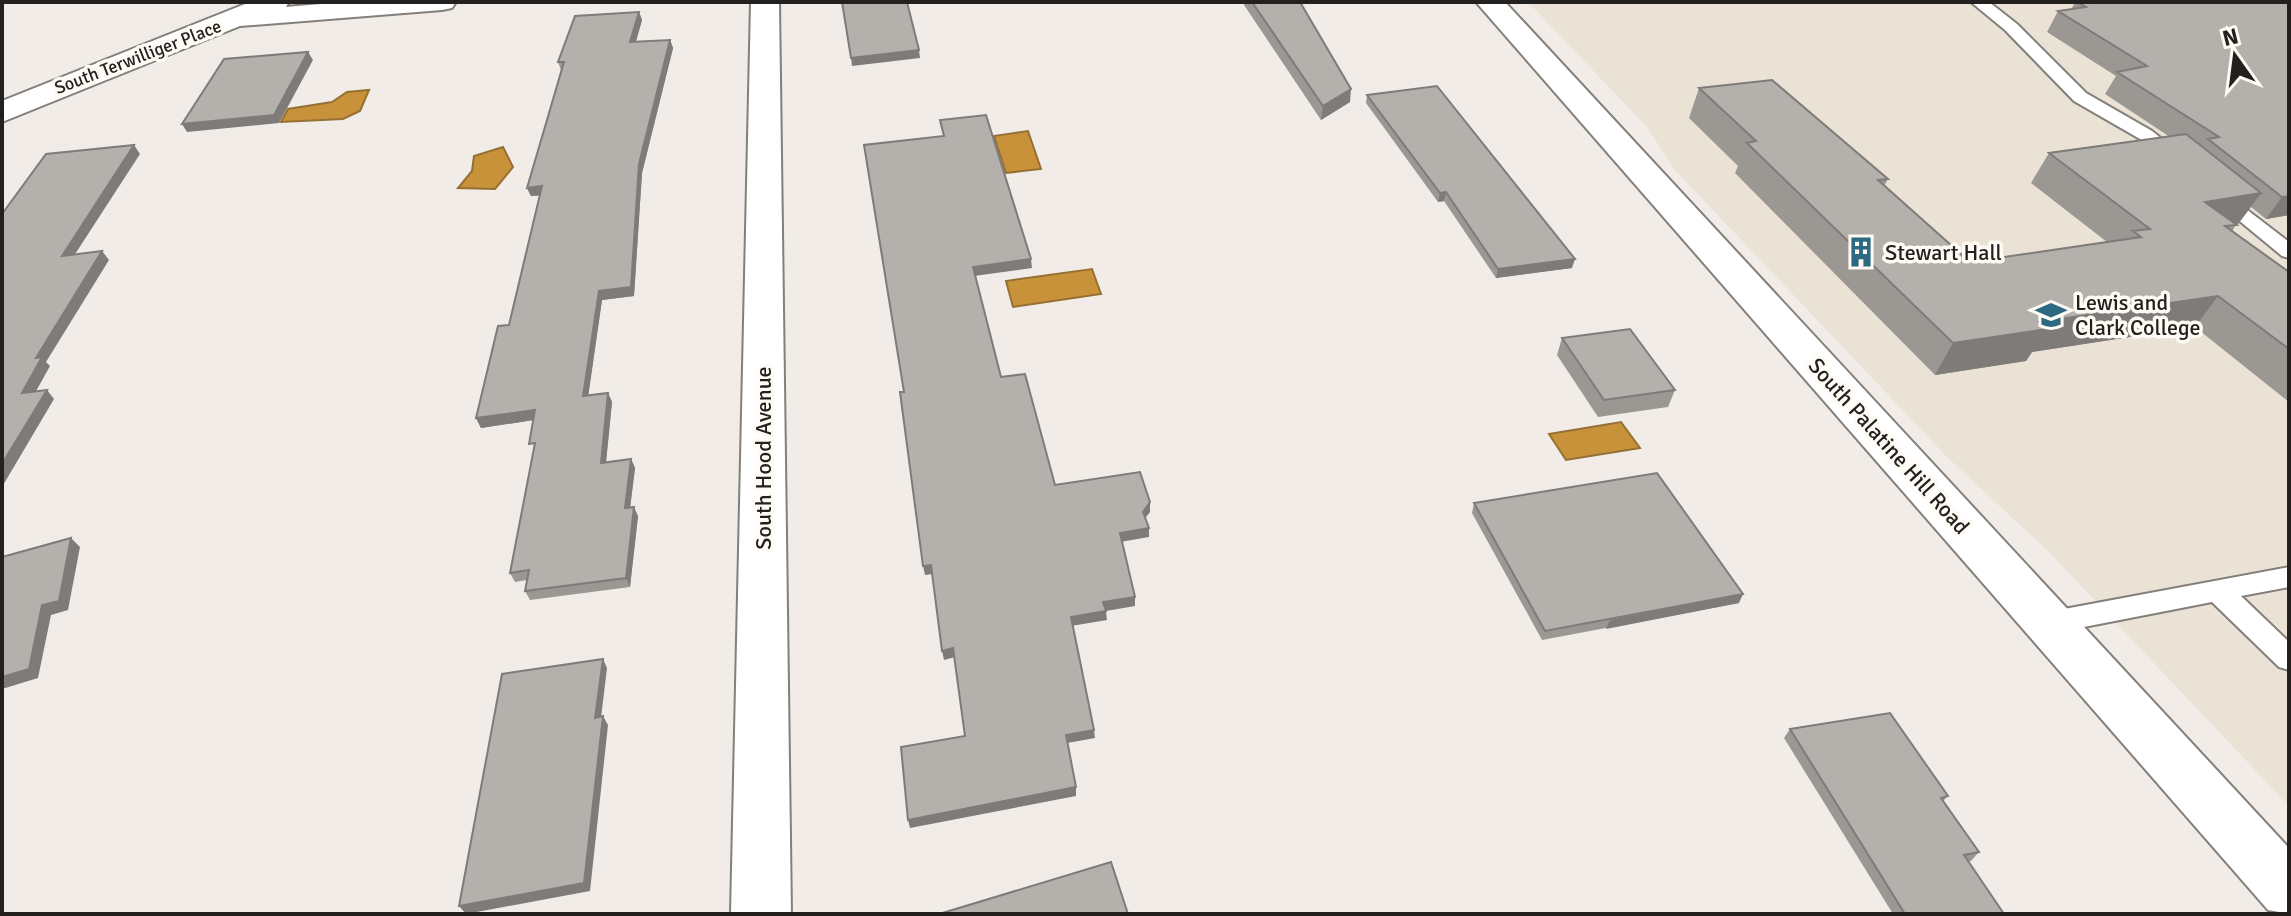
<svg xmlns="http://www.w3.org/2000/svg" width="2291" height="916" font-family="Signika,sans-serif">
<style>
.built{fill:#ebe2d6}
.water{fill:#c8923b;stroke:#967033;stroke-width:2}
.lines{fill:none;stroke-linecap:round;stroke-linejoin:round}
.service-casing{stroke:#837f7a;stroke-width:4}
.minor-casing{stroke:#837f7a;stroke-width:4}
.tertiary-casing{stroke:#837f7a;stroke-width:4}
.service{fill:#fff;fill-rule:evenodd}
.minor{fill:#fff;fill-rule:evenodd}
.tertiary{fill:#fff;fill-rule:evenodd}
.wall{fill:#9b9793}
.shaded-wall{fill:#7e7b78}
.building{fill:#b4b0ab;stroke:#7e7b78;stroke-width:2}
.labels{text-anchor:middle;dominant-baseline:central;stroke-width:7;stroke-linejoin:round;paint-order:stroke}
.far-street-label{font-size:18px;fill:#23211f;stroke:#fefaf4}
.poi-label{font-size:22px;fill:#23211f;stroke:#fefaf4;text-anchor:start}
.street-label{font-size:22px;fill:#23211f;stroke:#fefaf4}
</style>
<rect width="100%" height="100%" fill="#f1ece7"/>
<!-- built -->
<path class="built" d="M1528,2H2289V806L2048,551L1949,459L1675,170L1647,127Z"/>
<!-- water -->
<path class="water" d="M369,90L360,111L343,119L281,122L288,109L332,102L347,92Z
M1028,131L1041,169L1006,173L994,136Z
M503,147L513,167L495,189L458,188L472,171L474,156Z
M1092,269L1101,294L1013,307L1006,281Z
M1621,422L1640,448L1566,460L1549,434Z"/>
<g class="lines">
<!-- service casing -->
<g class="service-casing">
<path id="service" d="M1971,2H1989L2017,24L2086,93L2152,131L2182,155V163H2170L2140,139L2074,101L2005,30Z
M2220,189L2289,242V258L2282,256L2213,199L2211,195Z
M2289,567V587L2241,596L2289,642V670L2279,667L2212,602L2048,634L2038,631L2034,623L2038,615L2048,612Z"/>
</g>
<!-- minor casing -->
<g class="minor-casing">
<path id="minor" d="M250,2H289L286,7L343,2H456L452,8L442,10L240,26L2,122V101Z
M751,2H779L791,914H731Z"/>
</g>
<!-- tertiary casing -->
<g class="tertiary-casing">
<path id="tertiary" d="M1476,2H1505L2289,848V914L2268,910Z"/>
</g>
<!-- service -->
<use href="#service" class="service"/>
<!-- minor -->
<use href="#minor" class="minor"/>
<!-- tertiary -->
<use href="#tertiary" class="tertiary"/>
</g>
<!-- wall -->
<path class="wall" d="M1244,2H1300L1350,102L1321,120L1244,5Z
M2075,2H2289V215L2266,219L2251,207L2238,224H2236L2232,232L2289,272V402L2195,327L2032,352L2026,361L1935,375L1735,173L1738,166L1689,118L1699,88L1888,179L1884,186L1970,262L2107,242L2031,183L2049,153L2170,137L2105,94L2116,76L2047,32L2058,11L2071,10Z
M639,12L642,20L636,42L670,40L673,48L642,173L634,296L602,300L588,395L608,393L612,402L606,462L631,459L635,468L630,507L638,516L630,587L530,600L525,591L527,580L515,582L510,573L534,453V420L481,428L476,418L509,325L540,195L531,196L527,188L561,70L558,62Z
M1367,95L1572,268L1496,278L1444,201L1438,202L1366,103Z
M1562,338L1675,390L1668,407L1598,417L1557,355Z
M1474,503L1739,603L1542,640L1472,513Z
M1790,729L1948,796L1943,801L1979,852L1971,861H1968L2004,914H1893L1784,738Z"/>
<!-- shaded-wall -->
<path class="shaded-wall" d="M639,12L642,20L633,51L630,42Z
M670,40L673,48L642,173L634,296L602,300L587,405L583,396L599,291Z
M919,50L920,58L852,66L851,58Z
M308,52L313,60L279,123L187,132L182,124Z
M1351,89L1350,102L1321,120L1323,106Z
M134,145L140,154L68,265L62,256Z
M542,186L546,195L531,196L527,188Z
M1446,192L1444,201L1438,202L1440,193Z
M2261,193L2238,224L2183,233L2205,202Z
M2289,196V215L2266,219L2282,197Z
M102,251L109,260L46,362L50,366L30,402L22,393L36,358Z
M1031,259L1032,268L974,276L973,267Z
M1575,259L1572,268L1496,278L1498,269Z
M2218,296L2195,327L2032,352L2026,361L1935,375L1953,343L2039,322Z
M47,390L54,399L2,487V464Z
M608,393L612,402L605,472L601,463Z
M535,410L540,419L481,428L476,418Z
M631,459L635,468L629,517L625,508Z
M1150,502V512L1143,521V512Z
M634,507L638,516L630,587L626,578Z
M1149,528V537L1120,542V533Z
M71,538L80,547L68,610L51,615L38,678L2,689V677Z
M931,565L933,574L925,575L923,566Z
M1743,594L1739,603L1606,629L1610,620Z
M1135,597V606L1106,611L1107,620L1071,626V617L1103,602Z
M953,648L955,657L944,660L942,651Z
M603,659L607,668L600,726L595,718Z
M603,716L608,725L590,891L466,914L459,906Z
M1094,730L1095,738L1067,743L1066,735Z
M1076,787V796L910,828L908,820Z"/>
<!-- building -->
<path class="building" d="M842,2H907L919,50L851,58Z
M1252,2H1300L1351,89L1323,106Z
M2077,2H2289V196L2282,197L2208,139L2219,137L2117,72L2147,66L2058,11L2086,7Z
M639,12L630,42L670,40L639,164L631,287L599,291L583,396L608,393L601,463L631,459L625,508L634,507L626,578L525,591L529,570L510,573L535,443L529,444L535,410L476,418L498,326L509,325L542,186L527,188L564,62H558L575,16Z
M308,52L274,115L182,124L224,59Z
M1772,80L1888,179L1878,180L1970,262L2141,237L2133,231L2150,229L2049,153L2186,134L2261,193L2205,202L2237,225L2225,226L2289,272V349L2218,296L2039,322L2047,329L1953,343L1747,143L1756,141L1699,88Z
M1437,86L1575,259L1498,269L1446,192L1440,193L1367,95Z
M986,115L1031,259L973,267L1001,377L1025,374L1055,485L1140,472L1150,502L1143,512L1149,528L1120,533L1135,597L1103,602L1106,611L1071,617L1094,730L1066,735L1076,787L908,820L901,747L965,736L953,648L942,651L931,565L923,566L900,392H904L864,145L944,136L940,120Z
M134,145L62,256L102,251L36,358L42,357L22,393L47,390L2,464V214L46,154Z
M1630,329L1675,390L1604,400L1562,338Z
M1657,473L1743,594L1545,631L1474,503Z
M71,538L59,601L42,605L29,669L2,677V557Z
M603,659L595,718L603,716L584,883L459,906L502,674Z
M1890,713L1948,796L1941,798L1979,852L1964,855L2004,914H1905L1790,729Z
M1111,862L1128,914H939Z"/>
<!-- icons -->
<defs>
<g id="building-bare" transform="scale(2.4)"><path d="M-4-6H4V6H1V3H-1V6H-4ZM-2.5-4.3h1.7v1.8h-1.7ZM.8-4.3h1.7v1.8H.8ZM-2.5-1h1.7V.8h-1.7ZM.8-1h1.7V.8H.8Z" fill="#2d6a81" stroke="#fefaf4" stroke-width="2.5" paint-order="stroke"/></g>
<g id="university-bare" transform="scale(2.4)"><path d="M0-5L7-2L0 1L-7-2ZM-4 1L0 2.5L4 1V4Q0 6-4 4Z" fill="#2d6a81" stroke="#fefaf4" stroke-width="2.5" paint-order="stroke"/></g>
</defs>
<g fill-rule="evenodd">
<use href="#building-bare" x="1861" y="252"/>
<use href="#university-bare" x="2051" y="315"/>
</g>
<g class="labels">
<!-- far-street labels -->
<g class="far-street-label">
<text transform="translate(138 57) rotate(-21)">South Terwilliger Place</text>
</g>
<!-- poi labels -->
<g class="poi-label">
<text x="1885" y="252">Stewart Hall</text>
<text x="2075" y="302">Lewis and<tspan x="2075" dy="25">Clark College</tspan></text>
</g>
<!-- street labels -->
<g class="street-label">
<text transform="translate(1889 446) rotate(48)">South Palatine Hill Road</text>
<text transform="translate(763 458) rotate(-90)">South Hood Avenue</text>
</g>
</g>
<!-- border -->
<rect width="2291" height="916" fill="none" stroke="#23211f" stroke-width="8"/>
<!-- north arrow -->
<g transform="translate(2235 56) rotate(346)" stroke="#fefaf4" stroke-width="6" paint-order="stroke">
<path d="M0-6L14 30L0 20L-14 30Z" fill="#23211f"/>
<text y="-12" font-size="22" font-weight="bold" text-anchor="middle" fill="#23211f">N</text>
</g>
</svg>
